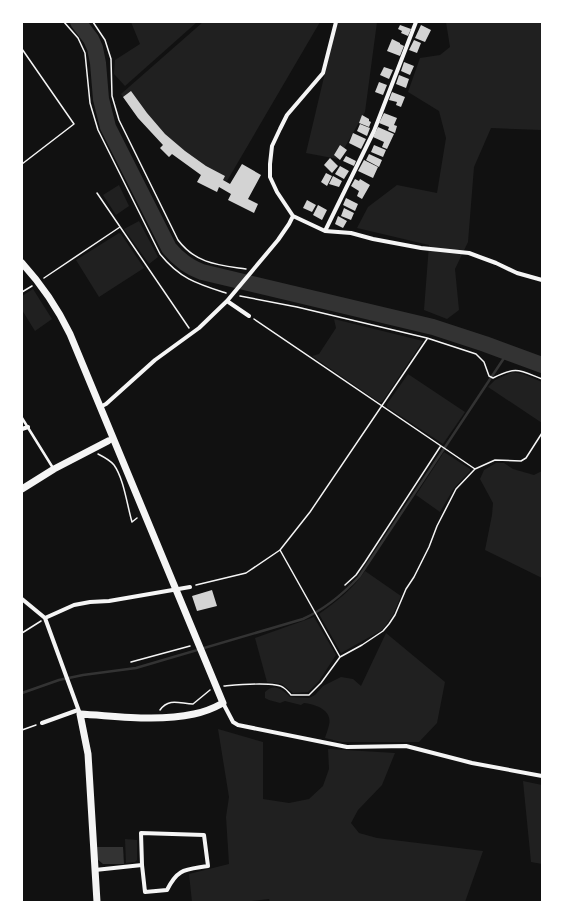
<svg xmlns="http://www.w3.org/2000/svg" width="564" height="924" font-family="Mulish,sans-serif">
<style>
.green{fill:#202020}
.water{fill:#333}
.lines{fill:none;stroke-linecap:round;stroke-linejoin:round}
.stream{stroke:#333;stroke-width:2.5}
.river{stroke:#333;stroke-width:16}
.building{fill:#d3d3d3}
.path{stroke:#f5f5f5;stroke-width:1.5}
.service{stroke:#f5f5f5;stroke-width:2.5}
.minor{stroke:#f5f5f5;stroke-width:4}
.tertiary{stroke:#f5f5f5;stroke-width:7}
</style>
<rect width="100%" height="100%" fill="#111"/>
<!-- green -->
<path class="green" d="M131,22H197L125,86L114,74L115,60L140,44Z
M203,22H320L227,181L223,180L217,192L197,182L201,175L172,154L169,157L160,148L163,145L138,118L121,94Z
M337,22H377L365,112L338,159L306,153Z
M446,22H542V130L491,128L474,167L468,242L455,269L459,310L447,319L424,310L429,245L357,228L368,207L397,185L437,193L446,138L439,111L408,92L420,58L440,55L450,47Z
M119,185L129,206L116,215L103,195Z
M139,221L158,257L149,264L124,229Z
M119,233L121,234L144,268L99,297L76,260Z
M33,289L52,319L35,331L22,310V296Z
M334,319L423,341L382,402H379L312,356L319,354L336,328Z
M512,372L523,374L542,382V423L488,387L495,380Z
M408,374L465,412L443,444L387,407V404Z
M444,452L470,469V471L454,488L440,512L416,495Z
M496,463H504L513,469L534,475L542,471V578L485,550L492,515L493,503L480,479L484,470Z
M365,571L401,596L393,615L382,630L341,653L319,614C336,602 353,589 365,571Z
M314,617L336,655L319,681L308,692L293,693L282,684L267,682L255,638Z
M386,633L445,682L437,723L419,742H342L325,738C326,734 328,730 329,725C333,710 315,704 304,703L301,705L285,701L280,703L269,700L265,698V692C274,683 282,689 290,697L309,698L315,695L323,686L341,677L353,679L361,686Z
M218,729L263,742V799L289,803L309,799L323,786L329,769L328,749L395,753L382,785L358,810L351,823L359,833L377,838L483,851L465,902H270L269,899L243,902H192L189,874L229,864L226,817L229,797Z
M523,781L542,785V864L531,862Z
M125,839L137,840V860L135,862L126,863Z"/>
<!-- water -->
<path class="water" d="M97,847H123L124,864H103L97,859Z"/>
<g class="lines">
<!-- stream -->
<path class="stream" d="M22,693L59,680L83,675L136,668L303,619C325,609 343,594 359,577L508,352"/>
<!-- river -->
<path class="river" d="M78,22L91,39L95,48L98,63L101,99L108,127L169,248C179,260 188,267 202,272L433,327L485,344L542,365"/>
</g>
<!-- building -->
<path class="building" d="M400,25L411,29L408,36L401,33L402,31L398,29Z
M421,25L431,30L425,42L415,38Z
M392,39L400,43V44L404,46L400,56L387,51Z
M414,40L421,43L417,53L409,50Z
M404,62L414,66L410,75L401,71Z
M384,67L393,70L389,79L380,75Z
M399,75L409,79L406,88L396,84Z
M379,82L387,85L383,95L375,92Z
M131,91L147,113L165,134L185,151L206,166L225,176L223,180L230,184L242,164L261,175L248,199L258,204L254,213L228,200L231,194L219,187L217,192L197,182L201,175L172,154L169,157L160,148L163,145L138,118L123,97Z
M392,92L405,97L401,107L396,105L397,102L389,100Z
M384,113L397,118L394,125L397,126L395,133L388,130L389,127L379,123Z
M362,115L369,119V121L371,122L369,127L359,123Z
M360,124L370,128L367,136L357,131Z
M378,127L394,134L387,149L382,147L384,142L373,137Z
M353,133L366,139L361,149L349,143Z
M340,145L347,150L340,160L334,155Z
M374,145L386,150L383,157L371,152Z
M369,154L382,160L379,167L366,160Z
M346,156L356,161L354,166L343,161Z
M330,158L338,166L332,173L324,165Z
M364,160L378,167L373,178L358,171Z
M340,166L349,171L344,179L335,174Z
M326,173L332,176L327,186L321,182Z
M333,176L342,181L339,187L329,184Z
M355,179L359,181L360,179L370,185L362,199L357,196L359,191L351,186Z
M346,198L358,204L355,211L343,205Z
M307,200L316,205L312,212L303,208Z
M318,205L327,210L322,220L313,215Z
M344,208L354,213L351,220L341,216Z
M338,216L347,221L343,228L335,224Z
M212,590L217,606L197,611L192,596Z"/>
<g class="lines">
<!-- path -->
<path class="path" d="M64,22L78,38L85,53L90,103L98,130L160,254C180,279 198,284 226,293
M93,22L105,40L111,59L112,96L119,120L178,240C196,264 219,265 246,269
M22,49L74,124L22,164
M97,193L189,328
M44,278L120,227
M22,292L32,286
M240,296L297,307L427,338L476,354L484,362L489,376L493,378C517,366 519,370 542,379
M254,319L475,469
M98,454C104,457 110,460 114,465C124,479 127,505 132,522L137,518
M280,550L340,657
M196,585L246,573L280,550L310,512L427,339
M345,585L356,575L365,562L440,447
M22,633L41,621
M131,662L190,646
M224,686C236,685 276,681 284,688C287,690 289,693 291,695H309L321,683L340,657L362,645L383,631L389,624L395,615L406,589L414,577L429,547L437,526L456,489L475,469L495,460L521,461L526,458L542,433
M160,710C169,697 181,704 193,704L210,690
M22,730L36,725"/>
<!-- service -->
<path class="service" d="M22,418L53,468"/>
<!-- minor -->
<path class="minor" d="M336,22L323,73L287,115L280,129L272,146L270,164V177L277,192L293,216L325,231L351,233L373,239L421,248L469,253L496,263L517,273L542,280
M325,231L374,131L416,22
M227,301L249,316
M100,407L106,404L155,360L199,328L227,301L278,240L289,224L293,216
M22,429L28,427
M22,599L45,618L80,714
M45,618L74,605L90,602L109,601L190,587
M223,703L233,722L238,725L347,747L406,746L472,763L542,776
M42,723L78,710
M95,870L142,865L141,833L204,835L208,866C185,870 178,868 167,890L145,892L142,865"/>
<!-- tertiary -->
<path class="tertiary" d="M22,263C42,285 57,307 70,334L223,703C214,708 204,712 194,714C157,722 117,716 80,714L88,754L97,902
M22,489L54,469L108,441"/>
</g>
<!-- border -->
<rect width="564" height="924" fill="none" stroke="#ffffff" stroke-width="46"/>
</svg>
